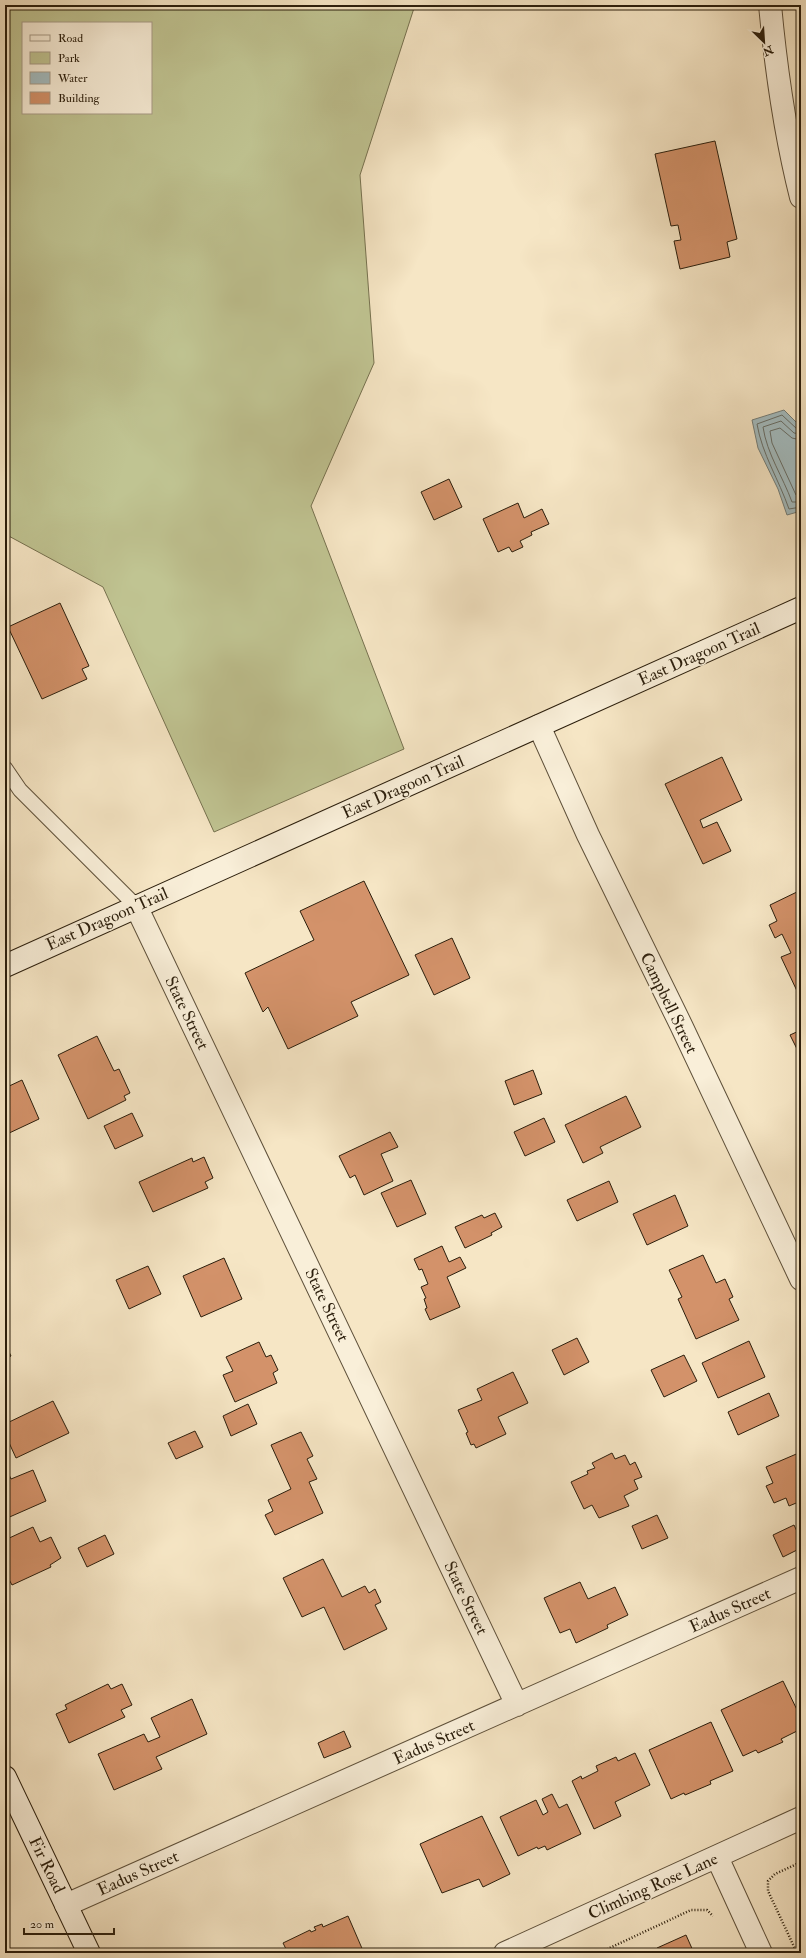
<svg xmlns="http://www.w3.org/2000/svg" width="806" height="1958" font-family="'IM FELL Double Pica',serif">
<style>
.green{fill:#c0c492;stroke:#76714f;fill-rule:evenodd}
.water{fill:#a3bcc0;stroke:#737d78}
.lines{fill:none;stroke-linecap:round;stroke-linejoin:round}
.shore{stroke:#676d66;stroke-width:1}
.building{fill:#d3926a;stroke:#2b1e0c}
.lane-casing{stroke:#5e503a;stroke-width:16}
.street-casing{stroke:#5e503a;stroke-width:24}
.secondary-casing{stroke:#2b1e0c;stroke-width:24}
.path{stroke:#2b1e0c;stroke-width:2.5;stroke-dasharray:1 2;stroke-linecap:butt}
.lane{stroke:#f9efd9;stroke-width:14}
.street{stroke:#f9efd9;stroke-width:22}
.secondary{stroke:#f9efd9;stroke-width:22}
.labels{text-anchor:middle;dominant-baseline:central;stroke-width:3;stroke-linejoin:round;paint-order:stroke}
.street-label{font-size:17px;fill:#2b1e0c;stroke:#f9efd9}
</style>
<rect width="100%" height="100%" fill="#f6e6c5"/>
<filter id="stains"><feTurbulence type="fractalNoise" baseFrequency=".005" numOctaves="4"/><feColorMatrix values="0 0 0 0 .2 0 0 0 0 .09 0 0 0 0 .02 0 0 0 .5 -.17"/></filter>
<radialGradient id="worn" r=".72"><stop offset=".6" stop-color="#630" stop-opacity="0"/><stop offset="1" stop-color="#630" stop-opacity=".3"/></radialGradient>
<!-- green -->
<path class="green" d="M5,5H415L360,175L374,363L311,506L404,749L214,832L103,587L5,534ZM23,23H151V113H23Z"/>
<!-- water -->
<path class="water" d="M784,410L801,427V511L787,515L778,489L758,448L752,420Z"/>
<g class="lines">
<!-- shore -->
<path class="shore" d="M801,429H797L782,415L757,424C762,454 779,480 789,509L801,507
M801,434L794,433L781,421L763,427C767,454 783,477 792,502H801
M801,440L792,438L780,428L770,431L772,443L796,495L801,496"/>
</g>
<!-- building -->
<path class="building" d="M715,141L737,239L727,242L730,257L680,269L674,241L681,240L678,225L671,226L655,154Z
M449,479L462,507L434,520L421,492Z
M518,503L524,518L542,509L549,524L531,532L532,535L520,541L523,547L512,552L509,547L498,552L483,519Z
M60,603L89,666L82,669L87,679L42,699L8,627Z
M722,757L742,800L700,820L703,828L717,822L731,851L703,864L665,784Z
M364,881L409,975L351,1002L358,1016L288,1049L268,1007L263,1012L245,973L314,940L300,911Z
M801,890V989L797,991L781,957L791,953L782,934L775,938L769,925L777,921L770,905Z
M452,938L470,978L434,995L415,955Z
M801,1030V1057L790,1035Z
M97,1036L114,1071L119,1069L130,1093L124,1096L126,1100L88,1119L58,1055Z
M533,1070L542,1094L514,1105L505,1081Z
M22,1080L39,1119L5,1135V1088Z
M626,1096L641,1127L600,1147L603,1153L583,1163L565,1125Z
M132,1113L143,1136L115,1149L104,1126Z
M544,1118L555,1142L525,1156L514,1132Z
M390,1132L398,1147L381,1154L393,1181L364,1195L355,1175L350,1178L339,1156Z
M204,1157L213,1178L205,1182L208,1188L153,1212L139,1182L192,1158L193,1162Z
M411,1180L426,1214L397,1227L381,1193Z
M609,1181L618,1202L577,1221L567,1200Z
M675,1195L688,1226L647,1245L633,1214Z
M495,1213L502,1227L491,1233L492,1235L465,1248L455,1227L482,1215L484,1218Z
M442,1246L449,1262L460,1257L466,1268L447,1277L460,1307L430,1320L425,1309L427,1308L424,1299L426,1298L421,1287L428,1284L422,1269L419,1270L414,1259Z
M703,1255L716,1283L725,1279L733,1297L729,1299L739,1320L696,1339L678,1299L682,1297L669,1270Z
M224,1258L242,1299L201,1317L183,1276Z
M148,1266L161,1294L129,1309L116,1280Z
M577,1338L589,1362L564,1375L552,1350Z
M749,1341L765,1377L718,1398L702,1363Z
M259,1342L266,1357L271,1355L278,1370L273,1373L277,1383L235,1402L223,1375L233,1371L226,1357Z
M5,1344L11,1356L5,1359Z
M684,1355L697,1381L664,1397L651,1370Z
M513,1372L528,1403L498,1417L506,1434L476,1448L474,1444L471,1445L466,1433L468,1432L458,1410L482,1400L477,1389Z
M769,1393L779,1416L738,1435L728,1412Z
M53,1401L69,1433L16,1458L5,1434V1424Z
M248,1404L257,1424L231,1436L223,1416Z
M195,1431L203,1447L176,1459L168,1443Z
M301,1432L313,1456L307,1459L317,1479L309,1482L323,1513L275,1535L265,1515L273,1511L268,1500L291,1489L271,1445Z
M801,1452V1501L789,1506L786,1498L774,1503L766,1486L773,1483L766,1467Z
M612,1453L615,1459L625,1455L630,1465L635,1462L642,1477L634,1480L638,1489L624,1496L629,1506L599,1518L592,1505L584,1509L571,1482L588,1474L587,1471L595,1468L592,1463Z
M5,1466L11,1479L33,1470L46,1501L5,1519Z
M657,1515L668,1538L642,1549L632,1526Z
M794,1525L801,1540V1548L783,1557L773,1535Z
M33,1527L40,1542L51,1537L61,1558L50,1565L51,1567L12,1585L5,1572V1540Z
M105,1535L114,1554L87,1567L78,1548Z
M323,1559L342,1597L365,1586L369,1593L375,1589L381,1602L375,1605L387,1629L344,1650L324,1607L302,1617L283,1578Z
M580,1582L588,1599L615,1587L628,1615L607,1625L608,1628L576,1643L570,1629L560,1633L544,1598Z
M783,1681L801,1718V1729L781,1739L783,1742L758,1753L756,1750L743,1756L721,1710Z
M108,1684L111,1689L122,1684L132,1705L121,1710L125,1717L69,1743L56,1714L67,1709L65,1705Z
M192,1699L207,1734L156,1757L162,1769L114,1790L98,1754L144,1734L148,1742L160,1737L151,1718Z
M711,1722L733,1771L710,1781L711,1784L685,1795L684,1793L671,1799L649,1750Z
M344,1731L351,1747L324,1758L318,1743Z
M635,1753L650,1785L615,1802L621,1816L594,1829L572,1781L581,1776L582,1779L598,1771L596,1766L616,1757L618,1761Z
M552,1794L559,1808L567,1804L581,1834L547,1850L545,1846L538,1849L537,1847L518,1856L500,1817L536,1800L543,1815L548,1812L542,1799Z
M482,1816L510,1874L483,1887L479,1879L442,1893L420,1844Z
M348,1916L364,1953H288L283,1943L310,1930L311,1932L316,1930L314,1927L322,1924L323,1927Z
M686,1935L694,1953H659L657,1948Z"/>
<g class="lines">
<!-- lane casing -->
<g class="lane-casing">
<path id="lane" d="M5,768L20,790L136,906"/>
</g>
<!-- street casing -->
<g class="street-casing">
<path id="street" d="M770,5C776,69 785,134 801,197
M539,726L588,835L681,1025L801,1279
M136,906L517,1705
M717,1857L761,1953
M66,1905L801,1578
M505,1953L801,1818"/>
</g>
<!-- secondary casing -->
<g class="secondary-casing">
<path id="secondary" d="M5,966L801,608
M5,1777L89,1953"/>
</g>
<!-- path -->
<path class="path" d="M599,1953L691,1910H707L713,1916
M797,1953L768,1891V1881L775,1874L801,1862"/>
<!-- lane -->
<use href="#lane" class="lane"/>
<!-- street -->
<use href="#street" class="street"/>
<!-- secondary -->
<use href="#secondary" class="secondary"/>
</g>
<g class="labels">
<!-- street labels -->
<g class="street-label">
<text transform="translate(699 654) rotate(-24)">East Dragoon Trail</text>
<text transform="translate(403 787) rotate(-24)">East Dragoon Trail</text>
<text transform="translate(107 919) rotate(-24)">East Dragoon Trail</text>
<text transform="translate(669 1003) rotate(64)">Campbell Street</text>
<text transform="translate(187 1013) rotate(64)">State Street</text>
<text transform="translate(327 1305) rotate(64)">State Street</text>
<text transform="translate(466 1598) rotate(64)">State Street</text>
<text transform="translate(730 1610) rotate(-24)">Eadus Street</text>
<text transform="translate(434 1742) rotate(-24)">Eadus Street</text>
<text transform="translate(47 1865) rotate(64)">Fir Road</text>
<text transform="translate(138 1873) rotate(-24)">Eadus Street</text>
<text transform="translate(653 1886) rotate(-24)">Climbing Rose Lane</text>
</g>
</g>
<!-- margin -->
<rect width="806" height="1958" fill="none" stroke="#f6e6c5" stroke-width="20"/>
<rect x="6" y="6" width="794" height="1946" fill="none" stroke="#2b1e0c" stroke-width="2"/>
<rect x="10" y="10" width="786" height="1938" fill="none" stroke="#2b1e0c"/>
<!-- legend -->
<rect x="22" y="22" width="130" height="92" fill="#f9efd9" stroke="#a79b87"/>
<rect x="30" y="35" width="20" height="6" fill="#f9efd9" stroke="#a79b87"/>
<text x="58" y="42" font-size="12" fill="#2b1e0c">Road</text>
<rect x="30" y="52" width="20" height="12" fill="#c0c492" stroke="#a79b87"/>
<text x="58" y="62" font-size="12" fill="#2b1e0c">Park</text>
<rect x="30" y="72" width="20" height="12" fill="#a3bcc0" stroke="#a79b87"/>
<text x="58" y="82" font-size="12" fill="#2b1e0c">Water</text>
<rect x="30" y="92" width="20" height="12" fill="#d3926a" stroke="#a79b87"/>
<text x="58" y="102" font-size="12" fill="#2b1e0c">Building</text>
<!-- north arrow -->
<g transform="translate(764 42) rotate(155)" stroke="#f9efd9" stroke-width="3" paint-order="stroke">
<path d="M0-3L7 15L0 10L-7 15Z" fill="#2b1e0c"/>
<text y="-6" font-size="11" font-weight="bold" text-anchor="middle" fill="#2b1e0c">N</text>
</g>
<!-- scale -->
<path d="M24 1928v6h90v-6" fill="none" stroke="#2b1e0c" stroke-width="2"/>
<text x="30" y="1928" font-size="12" fill="#2b1e0c" stroke="#f9efd9" stroke-width="3" paint-order="stroke">20 m</text>
<rect width="100%" height="100%" filter="url(#stains)"/>
<rect width="100%" height="100%" fill="url(#worn)"/>
</svg>
